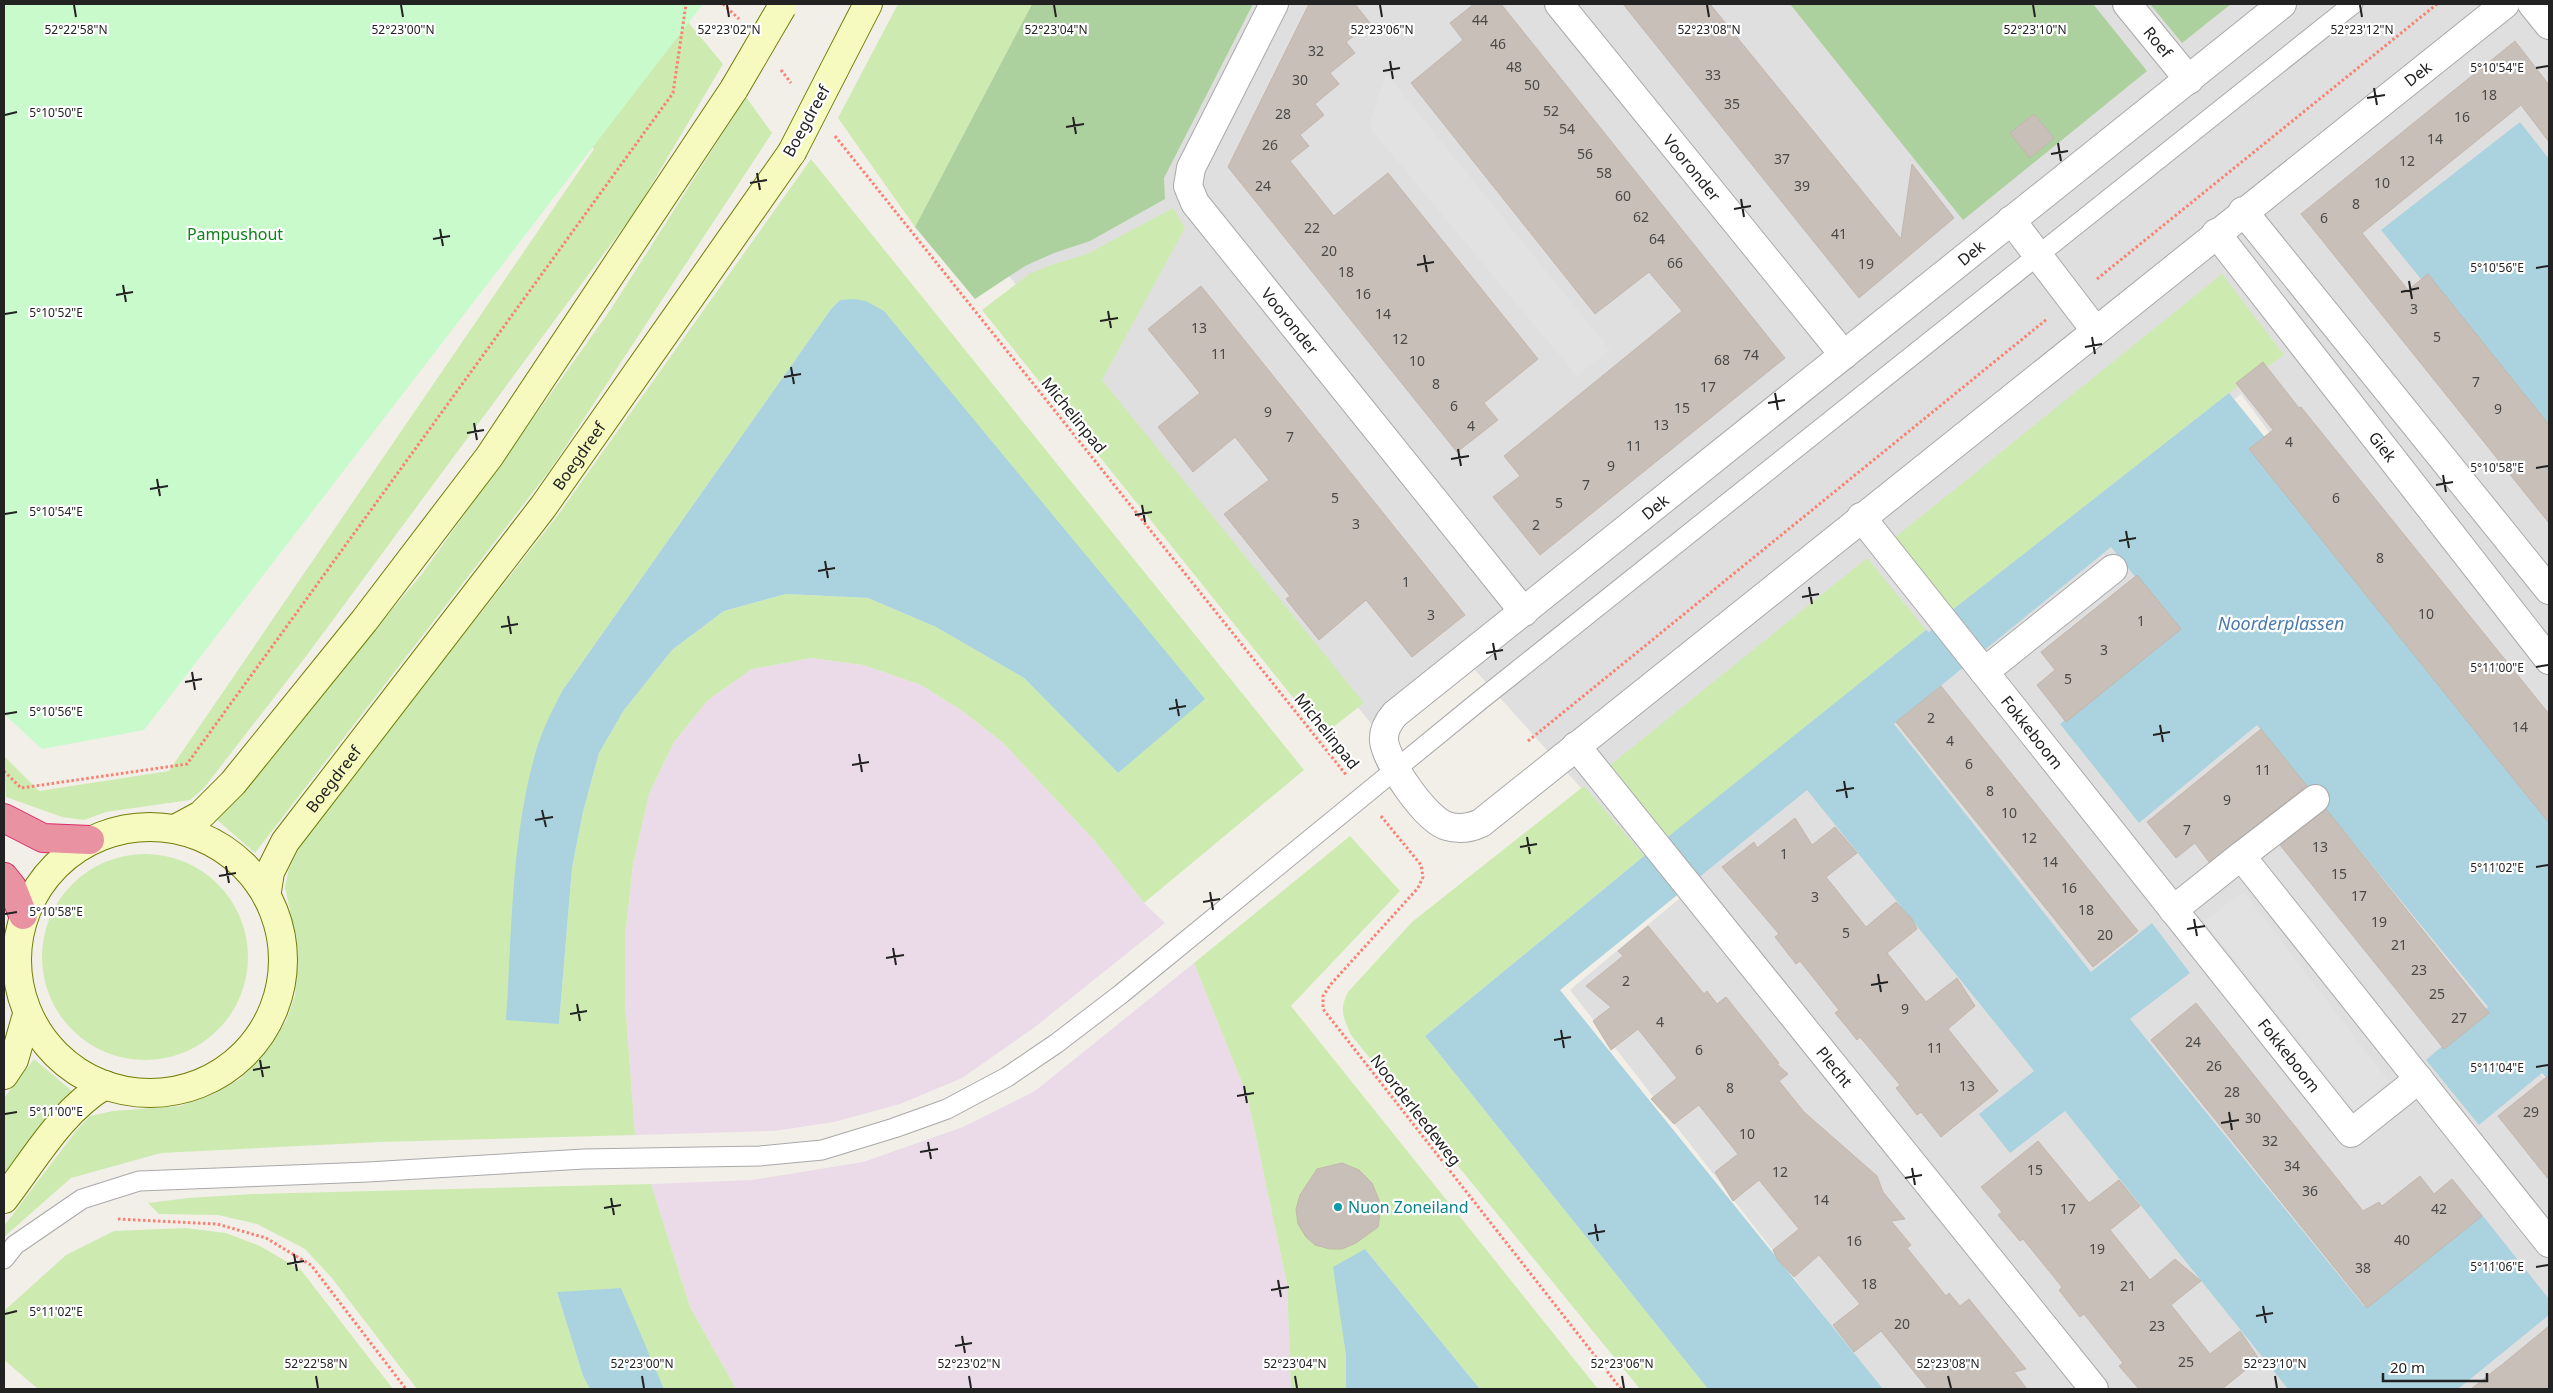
<svg xmlns="http://www.w3.org/2000/svg" width="2553" height="1393" font-family="'Noto Sans',sans-serif">
<style>
.residential{fill:#e0dfdf}
.industrial{fill:#ebdbe8}
.grass{fill:#cdebb0;fill-rule:evenodd}
.forest{fill:#add19e}
.park{fill:#c8facc}
.parking{fill:#e2e2e2}
.water{fill:#aad3df}
.building{fill:#c7bfb8;stroke:#c4b6ab}
.lines{fill:none;stroke-linecap:round;stroke-linejoin:round}
.lane-casing{stroke:#a9a9a9;stroke-width:21}
.street-casing{stroke:#a9a9a9;stroke-width:30}
.secondary-casing{stroke:#707d05;stroke-width:30}
.highway-casing{stroke:#dc2a67;stroke-width:30}
.path{stroke:#fa8072;stroke-width:3;stroke-dasharray:2.5 2.5;stroke-linecap:butt}
.lane{stroke:#fff;stroke-width:19}
.street{stroke:#fff;stroke-width:28}
.secondary{stroke:#f7fabf;stroke-width:28}
.highway{stroke:#e892a2;stroke-width:28}
.secondary-bridge-casing{stroke:#707d05;stroke-width:30;stroke-linecap:butt}
.secondary-bridge{stroke:#f7fabf;stroke-width:28}
.ticks{fill:none;stroke:#222;stroke-width:2}
.culture-dot{fill:#0f9aa8;stroke:#fff;stroke-width:2}
.labels{text-anchor:middle;dominant-baseline:central;stroke-width:4.5;stroke-linejoin:round;paint-order:stroke}
.number-label{font-size:14px;fill:#4b4948}
.street-label{font-size:16px;fill:#222;stroke:#fff}
.park-label{font-size:16px;fill:#0c8416;stroke:#fff}
.culture-label{font-size:16px;fill:#0d838f;stroke:#fff;text-anchor:start}
.water-label{font-size:18px;font-style:italic;fill:#4a7aab;stroke:#fff}
.ticks-label{font-size:12px;text-anchor:middle;fill:#222;stroke:#fff;stroke-width:4.5;stroke-linejoin:round;paint-order:stroke}
</style>
<rect width="100%" height="100%" fill="#f2efe9"/>
<!-- residential -->
<path class="residential" d="M1080,4H2549V812L2241,394L2097,512L2549,1084V1389H1881L1570,990L1680,898L1456,649L1373,726L950,203Z"/>
<!-- industrial -->
<path class="industrial" d="M811,658L863,665L921,685L961,710L1002,742L1094,840L1144,903L1165,923L1035,1027L962,1078L900,1104L834,1122L774,1131L635,1135L625,1001V937L633,865L649,794L674,742L708,700L752,669Z
M1194,963L1247,1095L1287,1284L1291,1389H736L690,1307L651,1184L752,1180L863,1162L963,1127L1035,1091Z"/>
<!-- grass -->
<path class="grass" d="M464,4H673L723,64L637,209L307,655L204,788L190,800L106,812L84,820L62,817L6,797L4,756L39,791L169,771L594,149Z
M898,4H1032L915,227L838,118Z
M746,97L772,133L550,470L255,853L216,819L422,574L611,309Z
M811,159L1304,770L1144,903L1094,840L1002,742L961,710L921,685L863,665L811,658L752,669L708,700L674,742L649,794L633,865L625,937V1001L635,1135L380,1142L161,1153L71,1178L4,1237V1226L76,1131L90,1116L113,1111L180,1106L214,1094L240,1079L262,1057L286,1021L295,996L298,949L285,887L289,868L305,836L558,515ZM840,300L1118,773L1024,678L936,627L868,598L786,594L724,611L672,650L624,710L599,753L583,812L572,868L559,1024L527,792C534,756 546,724 562,691L831,309Z
M1173,208L1185,228L1102,380L1364,703L1323,735L982,310L1029,274L1054,264L1087,254Z
M2222,274L2284,355L2229,393L1951,611L1893,539Z
M1867,558L1926,630L1667,839L1609,766Z
M1584,786L1644,856L1425,1036L1708,1389H1640L1351,1035C1343,1017 1339,1010 1348,992L1412,922Z
M1350,836L1400,891L1291,1006L1598,1389H1480L1365,1249L1346,1355V1389H1291L1287,1284L1247,1095L1194,963Z
M42 957a103 103 0 1 1 206 0a103 103 0 1 1-206 0Z
M34,1059L72,1091L4,1182V1098Z
M651,1184L690,1307L736,1389H664L655,1371L557,1292L583,1376L590,1389H417L331,1277L305,1249L257,1224L218,1215L159,1214L148,1203L188,1198L253,1194Z
M185,1228L226,1233L260,1246L301,1270L393,1389H38L4,1360V1311L66,1255L114,1231Z"/>
<!-- forest -->
<path class="forest" d="M1032,4H1253L1164,178L1165,199L1090,241L1054,253L1025,266L975,299L915,227Z
M1790,4H2093L2147,71L1963,220Z
M2150,4H2231L2182,43Z"/>
<!-- park -->
<path class="park" d="M4,4H703L144,730L42,749L4,714Z"/>
<!-- parking -->
<path class="parking" d="M1386,73L1610,350L1577,376L1369,127Z
M2244,892L2388,1081L2355,1111L2204,921Z"/>
<!-- water -->
<path class="water" d="M2520,122L2549,159V436L2381,230Z
M854,299L866,301L884,311L1205,699L1118,773L1024,678L936,627L868,598L786,594L724,611L672,650L624,710L599,753L583,812L572,868L559,1024L506,1020C512,933 511,843 534,758C540,734 551,713 562,691L831,309L840,300Z
M2229,393L2549,787V1082L2542,1073L2479,1125L2426,1060L2488,1007L2257,725L2139,823L2060,724L2176,627L2111,547L1894,724L2091,972L2152,923L2190,973L2130,1019L2364,1306L2479,1211L2549,1299V1315L2458,1389H2288L2065,1111L2010,1153L1979,1114L2034,1071L1807,790L1560,990L1883,1389H1708L1425,1036L1644,856L1926,630L1929,632L1953,613L1951,611Z
M1365,1249L1480,1389H1346V1355L1333,1267Z
M621,1288L664,1389H590L583,1376L557,1292Z"/>
<!-- building -->
<path class="building" d="M1309,4H1355L1370,23L1346,42L1355,53L1330,73L1339,84L1315,104L1324,115L1300,135L1309,146L1290,161L1334,216L1388,173L1538,359L1484,403L1498,420L1457,452L1228,167Z
M1474,4H1501L1785,358L1540,555L1493,497L1520,476L1504,456L1682,311L1649,272L1595,314L1411,83L1463,40L1450,23Z
M1623,4H1710L1901,239L1912,164L1954,218L1859,298Z
M2515,41L2549,85V142L2521,105L2362,233L2408,290L2428,274L2549,425V523L2301,214Z
M2034,114L2054,138L2030,158L2010,133Z
M1201,286L1465,615L1412,657L1366,600L1319,640L1286,599L1290,596L1224,514L1269,480L1235,437L1193,472L1158,427L1200,393L1148,329Z
M2263,362L2299,408L2301,407L2549,714V823L2249,449L2273,430L2236,383Z
M2137,575L2181,629L2066,722L2037,685L2055,670L2041,652Z
M1941,686L2138,931L2093,967L1896,722Z
M2261,729L2307,786L2209,862L2195,843L2176,858L2147,822Z
M2326,809L2489,1013L2444,1049L2280,845Z
M1795,818L1812,845L1835,827L1857,853L1826,877L1866,927L1896,902L1912,919L1917,929L1887,953L1926,1002L1957,978L1975,1006L1948,1029L1998,1091L1941,1137L1921,1112L1917,1115L1896,1088L1900,1085L1860,1037L1857,1040L1846,1026L1835,1013L1839,1010L1800,961L1796,964L1775,937L1779,934L1722,867L1754,842L1757,848Z
M1648,926L1704,994L1707,991L1717,1004L1726,997L1779,1063L1777,1064L1788,1074L1779,1081L1804,1112L1877,1176L1883,1192L1905,1219L1891,1221L1911,1245L1907,1248L1946,1296L1949,1293L1960,1306L1969,1299L2026,1369L2014,1372L2027,1389H1928L1881,1331L1854,1352L1833,1325L1860,1304L1819,1255L1794,1277L1777,1259L1773,1250L1799,1229L1759,1180L1733,1201L1715,1172L1738,1154L1699,1105L1674,1124L1651,1099L1677,1078L1638,1029L1611,1050L1593,1021L1611,1007L1586,986L1623,956L1618,951Z
M2196,1003L2363,1211L2379,1202L2382,1206L2420,1176L2434,1194L2452,1179L2482,1216L2367,1308L2151,1040Z
M2549,1075V1180L2498,1116Z
M2038,1141L2089,1203L2119,1180L2140,1206L2110,1230L2150,1280L2175,1259L2201,1281L2171,1305L2210,1354L2240,1331L2259,1359L2222,1389H2139L2119,1366L2123,1363L2084,1314L2080,1317L2059,1290L2062,1287L2023,1239L2020,1241L1998,1215L2002,1212L1981,1187Z
M1342,1163L1359,1170L1372,1183L1379,1200L1380,1215L1378,1227L1356,1243L1342,1249H1330L1315,1245L1306,1237L1298,1224L1296,1209L1300,1195L1317,1169Z
M2549,1326V1389H2471L2504,1363Z"/>
<g class="lines">
<!-- lane casing -->
<g class="lane-casing">
<path id="lane" d="M4,1259L15,1245L82,1199L139,1181L368,1172L584,1159L760,1156L822,1150L894,1128L947,1109L1007,1077L1057,1043L1121,994L1478,702L2353,4"/>
</g>
<!-- street casing -->
<g class="street-casing">
<g id="street">
<path id="s1" d="M1274,4L1191,168L1188,186L1195,203L1524,612"/>
<path id="s2" d="M1559,4L1844,355"/>
<path id="s3" d="M2127,4L2189,80"/>
<path id="s4" d="M2282,4L1395,714C1388,722 1383,730 1384,741C1387,763 1426,820 1447,826C1459,830 1470,828 1481,823L2505,4"/>
<path d="M2532,4L2549,25"/>
<path d="M2243,211L2549,590"/>
<path d="M2011,220L2095,330"/>
<path id="s5" d="M2216,233L2549,660"/>
<path id="s6" d="M1861,517L2351,1133L2419,1079"/>
<path d="M1984,672L2113,569"/>
<path id="s7" d="M1576,746L2094,1389"/>
<path d="M2241,856L2315,799"/>
<path d="M2173,910L2241,856L2549,1243"/>
</g>
</g>
<!-- secondary casing -->
<g class="secondary-casing">
<g id="secondary">
<path d="M834,70L868,4"/>
<circle cx="150" cy="960" r="133"/>
<path d="M175,829L201,815L233,783L364,621L489,457L734,89"/>
<path id="s8" d="M267,891L270,872L285,842L543,507L792,152"/>
<path d="M4,1075L14,1060L26,1018"/>
<path d="M4,1199C34,1160 62,1110 105,1085"/>
</g>
</g>
<!-- highway casing -->
<g class="highway-casing">
<path id="highway" d="M4,818L43,838L90,840
M4,877L12,887L23,915"/>
</g>
<!-- path -->
<path class="path" d="M723,4L739,19
M781,70L791,83
M835,136L1347,776
M2097,279L2437,4
M1528,741L2047,319
M4,771L21,788L187,764L673,93L686,4
M1381,816L1421,865L1423,877L1418,888L1331,984L1323,996V1009L1621,1389
M118,1219L217,1224L266,1238L311,1265L406,1389"/>
<!-- lane -->
<use href="#lane" class="lane"/>
<!-- street -->
<use href="#street" class="street"/>
<!-- secondary -->
<use href="#secondary" class="secondary"/>
<!-- highway -->
<use href="#highway" class="highway"/>
<!-- secondary-bridge casing -->
<g class="secondary-bridge-casing">
<path id="secondary-bridge" d="M734,89L782,7
M792,152L834,70"/>
</g>
<!-- secondary-bridge -->
<use href="#secondary-bridge" class="secondary-bridge"/>
</g>
<!-- ticks -->
<path class="ticks" d="M74,5L76,17M401,5L403,17M727,5L729,17M1054,5L1056,17M1380,5L1382,17M1707,5L1709,17M2033,5L2035,17M2360,5L2362,17M1390,61L1393,79M2536,68L2548,66M1383,71L1400,68M2374,88L2377,105M2367,98L2385,95M5,115L17,112M1073,117L1076,134M1066,127L1084,124M2058,143L2061,161M2051,154L2068,151M757,173L760,190M750,183L767,180M1741,199L1744,217M1734,209L1751,206M440,229L443,246M433,239L450,236M1424,255L1427,272M1417,265L1434,262M2536,268L2548,266M2409,281L2412,299M123,285L126,302M2401,292L2419,288M116,295L133,292M1108,311L1111,328M5,314L17,312M1100,321L1118,318M2092,337L2095,354M2085,347L2102,344M791,367L794,384M784,377L801,374M1775,393L1778,410M1768,403L1785,400M474,423L477,440M467,433L484,430M1458,449L1461,466M1451,459L1469,456M2536,468L2548,466M2443,475L2446,492M157,479L160,496M2436,485L2453,482M150,489L168,486M1142,505L1145,522M5,514L17,512M1135,515L1152,512M2126,531L2129,548M2119,541L2136,538M825,561L828,578M818,571L835,568M1809,587L1812,604M1802,597L1819,594M508,616L511,634M501,627L518,624M1493,643L1496,660M1486,653L1503,650M2536,667L2548,665M192,672L195,690M185,682L202,679M1176,699L1179,716M1169,709L1186,706M5,714L17,712M2160,725L2163,742M2153,735L2170,732M859,754L862,772M852,765L869,762M1844,781L1847,798M1836,791L1854,788M542,810L546,827M535,820L553,817M1527,837L1530,854M1520,847L1537,844M226,866L229,883M2536,867L2548,865M219,876L236,873M1210,892L1213,910M1203,902L1220,899M5,914L17,912M2194,919L2197,936M2187,929L2205,926M893,948L896,965M886,958L904,955M1878,974L1881,992M1871,985L1888,982M577,1004L580,1021M570,1014L587,1011M1561,1030L1564,1048M1554,1040L1571,1037M260,1060L263,1077M2536,1067L2548,1065M253,1070L270,1067M1244,1086L1247,1103M1237,1096L1254,1093M2229,1112L2232,1130M5,1114L17,1112M2221,1123L2239,1120M928,1142L931,1159M920,1152L938,1149M1912,1168L1915,1185M1905,1178L1922,1175M611,1198L614,1215M604,1208L621,1205M1595,1224L1598,1241M1588,1234L1605,1231M294,1254L297,1271M287,1264L304,1261M2536,1267L2548,1265M1278,1280L1281,1297M1271,1290L1289,1287M2263,1306L2266,1323M5,1314L17,1311M2256,1316L2273,1313M962,1336L965,1353M955,1346L972,1343M316,1376L318,1388M642,1376L644,1388M969,1376L971,1388M1295,1376L1297,1388M1622,1376L1624,1388M1948,1376L1951,1388M2275,1376L2277,1388"/>
<!-- markers -->
<circle class="culture-dot" cx="1338" cy="1207" r="5"/>
<g class="labels">
<!-- number labels -->
<g class="number-label">
<text x="1480" y="19">44</text>
<text x="1498" y="43">46</text>
<text x="1316" y="50">32</text>
<text x="1514" y="66">48</text>
<text x="1713" y="74">33</text>
<text x="1300" y="79">30</text>
<text x="1532" y="84">50</text>
<text x="2489" y="94">18</text>
<text x="1732" y="103">35</text>
<text x="1551" y="110">52</text>
<text x="1283" y="113">28</text>
<text x="2462" y="116">16</text>
<text x="1567" y="128">54</text>
<text x="2435" y="138">14</text>
<text x="1270" y="144">26</text>
<text x="1585" y="153">56</text>
<text x="1782" y="158">37</text>
<text x="2407" y="160">12</text>
<text x="1604" y="172">58</text>
<text x="2382" y="182">10</text>
<text x="1263" y="185">24</text>
<text x="1802" y="185">39</text>
<text x="1623" y="195">60</text>
<text x="2356" y="203">8</text>
<text x="1641" y="216">62</text>
<text x="2324" y="217">6</text>
<text x="1312" y="227">22</text>
<text x="1839" y="233">41</text>
<text x="1657" y="238">64</text>
<text x="1329" y="250">20</text>
<text x="1675" y="262">66</text>
<text x="1866" y="263">19</text>
<text x="1346" y="271">18</text>
<text x="1363" y="293">16</text>
<text x="2414" y="308">3</text>
<text x="1383" y="313">14</text>
<text x="1199" y="327">13</text>
<text x="2437" y="336">5</text>
<text x="1400" y="338">12</text>
<text x="1219" y="353">11</text>
<text x="1751" y="354">74</text>
<text x="1722" y="359">68</text>
<text x="1417" y="360">10</text>
<text x="2476" y="381">7</text>
<text x="1436" y="383">8</text>
<text x="1708" y="386">17</text>
<text x="1454" y="405">6</text>
<text x="1682" y="407">15</text>
<text x="2498" y="408">9</text>
<text x="1268" y="411">9</text>
<text x="1661" y="424">13</text>
<text x="1471" y="425">4</text>
<text x="1290" y="436">7</text>
<text x="2289" y="441">4</text>
<text x="1634" y="445">11</text>
<text x="1611" y="465">9</text>
<text x="1586" y="484">7</text>
<text x="1335" y="497">5</text>
<text x="2336" y="497">6</text>
<text x="1559" y="502">5</text>
<text x="1356" y="523">3</text>
<text x="1536" y="524">2</text>
<text x="2380" y="557">8</text>
<text x="1406" y="581">1</text>
<text x="2426" y="613">10</text>
<text x="1431" y="614">3</text>
<text x="2141" y="620">1</text>
<text x="2104" y="649">3</text>
<text x="2068" y="678">5</text>
<text x="1931" y="717">2</text>
<text x="2520" y="726">14</text>
<text x="1950" y="740">4</text>
<text x="1969" y="763">6</text>
<text x="2263" y="769">11</text>
<text x="1990" y="790">8</text>
<text x="2227" y="799">9</text>
<text x="2009" y="812">10</text>
<text x="2187" y="829">7</text>
<text x="2029" y="837">12</text>
<text x="2320" y="846">13</text>
<text x="1784" y="853">1</text>
<text x="2050" y="861">14</text>
<text x="2339" y="873">15</text>
<text x="2069" y="887">16</text>
<text x="2359" y="895">17</text>
<text x="1815" y="896">3</text>
<text x="2086" y="909">18</text>
<text x="2379" y="921">19</text>
<text x="1846" y="932">5</text>
<text x="2105" y="934">20</text>
<text x="2399" y="944">21</text>
<text x="2419" y="969">23</text>
<text x="1626" y="980">2</text>
<text x="2437" y="993">25</text>
<text x="1905" y="1008">9</text>
<text x="2459" y="1017">27</text>
<text x="1660" y="1021">4</text>
<text x="2193" y="1041">24</text>
<text x="1935" y="1047">11</text>
<text x="1699" y="1049">6</text>
<text x="2214" y="1065">26</text>
<text x="1967" y="1085">13</text>
<text x="1730" y="1087">8</text>
<text x="2232" y="1091">28</text>
<text x="2531" y="1111">29</text>
<text x="2253" y="1117">30</text>
<text x="1747" y="1133">10</text>
<text x="2270" y="1140">32</text>
<text x="2292" y="1165">34</text>
<text x="2035" y="1169">15</text>
<text x="1780" y="1171">12</text>
<text x="2310" y="1190">36</text>
<text x="1821" y="1199">14</text>
<text x="2068" y="1208">17</text>
<text x="2439" y="1208">42</text>
<text x="2402" y="1239">40</text>
<text x="1854" y="1240">16</text>
<text x="2097" y="1248">19</text>
<text x="2363" y="1267">38</text>
<text x="1869" y="1283">18</text>
<text x="2128" y="1285">21</text>
<text x="1902" y="1323">20</text>
<text x="2157" y="1325">23</text>
<text x="2186" y="1361">25</text>
</g>
<!-- street labels -->
<g class="street-label">
<text stroke="none"><textPath href="#s3" startOffset="49">Roef</textPath></text>
<text stroke="none"><textPath href="#s4" startOffset="2509">Dek</textPath></text>
<text transform="translate(806 121) rotate(-61)">Boegdreef</text>
<text stroke="none"><textPath href="#s2" startOffset="211">Vooronder</textPath></text>
<text transform="translate(1971 253) rotate(-39)">Dek</text>
<text stroke="none"><textPath href="#s1" startOffset="372">Vooronder</textPath></text>
<text transform="translate(1074 415) rotate(51)">Michelinpad</text>
<text stroke="none"><textPath href="#s5" startOffset="271">Giek</textPath></text>
<text stroke="none"><textPath href="#s8" startOffset="538">Boegdreef</textPath></text>
<text transform="translate(1655 507) rotate(-39)">Dek</text>
<text transform="translate(1327 731) rotate(51)">Michelinpad</text>
<text stroke="none"><textPath href="#s6" startOffset="275">Fokkeboom</textPath></text>
<text stroke="none"><textPath href="#s8" startOffset="132">Boegdreef</textPath></text>
<text stroke="none"><textPath href="#s6" startOffset="688">Fokkeboom</textPath></text>
<text stroke="none"><textPath href="#s7" startOffset="412">Plecht</textPath></text>
<text transform="translate(1416 1110) rotate(52)">Noorderleedeweg</text>
</g>
<!-- park labels -->
<g class="park-label">
<text x="235" y="234">Pampushout</text>
</g>
<!-- culture labels -->
<g class="culture-label">
<text x="1348" y="1207">Nuon Zoneiland</text>
</g>
<!-- water labels -->
<g class="water-label">
<text x="2281" y="623">Noorderplassen</text>
</g>
</g>
<g class="ticks-label">
<text x="2362" y="34">52°23'12"N</text>
<text x="76" y="34">52°22'58"N</text>
<text x="403" y="34">52°23'00"N</text>
<text x="729" y="34">52°23'02"N</text>
<text x="1056" y="34">52°23'04"N</text>
<text x="1382" y="34">52°23'06"N</text>
<text x="1709" y="34">52°23'08"N</text>
<text x="2035" y="34">52°23'10"N</text>
<text x="2497" y="72">5°10'54"E</text>
<text x="56" y="117">5°10'50"E</text>
<text x="2497" y="272">5°10'56"E</text>
<text x="56" y="317">5°10'52"E</text>
<text x="2497" y="472">5°10'58"E</text>
<text x="56" y="516">5°10'54"E</text>
<text x="2497" y="672">5°11'00"E</text>
<text x="56" y="716">5°10'56"E</text>
<text x="2497" y="872">5°11'02"E</text>
<text x="56" y="916">5°10'58"E</text>
<text x="2497" y="1072">5°11'04"E</text>
<text x="56" y="1116">5°11'00"E</text>
<text x="2497" y="1271">5°11'06"E</text>
<text x="56" y="1316">5°11'02"E</text>
<text x="316" y="1368">52°22'58"N</text>
<text x="642" y="1368">52°23'00"N</text>
<text x="969" y="1368">52°23'02"N</text>
<text x="1295" y="1368">52°23'04"N</text>
<text x="1622" y="1368">52°23'06"N</text>
<text x="1948" y="1368">52°23'08"N</text>
<text x="2275" y="1368">52°23'10"N</text>
</g>
<!-- border -->
<rect width="2553" height="1393" fill="none" stroke="#222222" stroke-width="10"/>
<!-- scale -->
<path d="M2383 1373v8h104v-8" fill="none" stroke="#222222" stroke-width="2.5"/>
<text x="2390" y="1373" font-size="15" fill="#222222" stroke="#ffffff" stroke-width="4" paint-order="stroke">20 m</text>
</svg>
